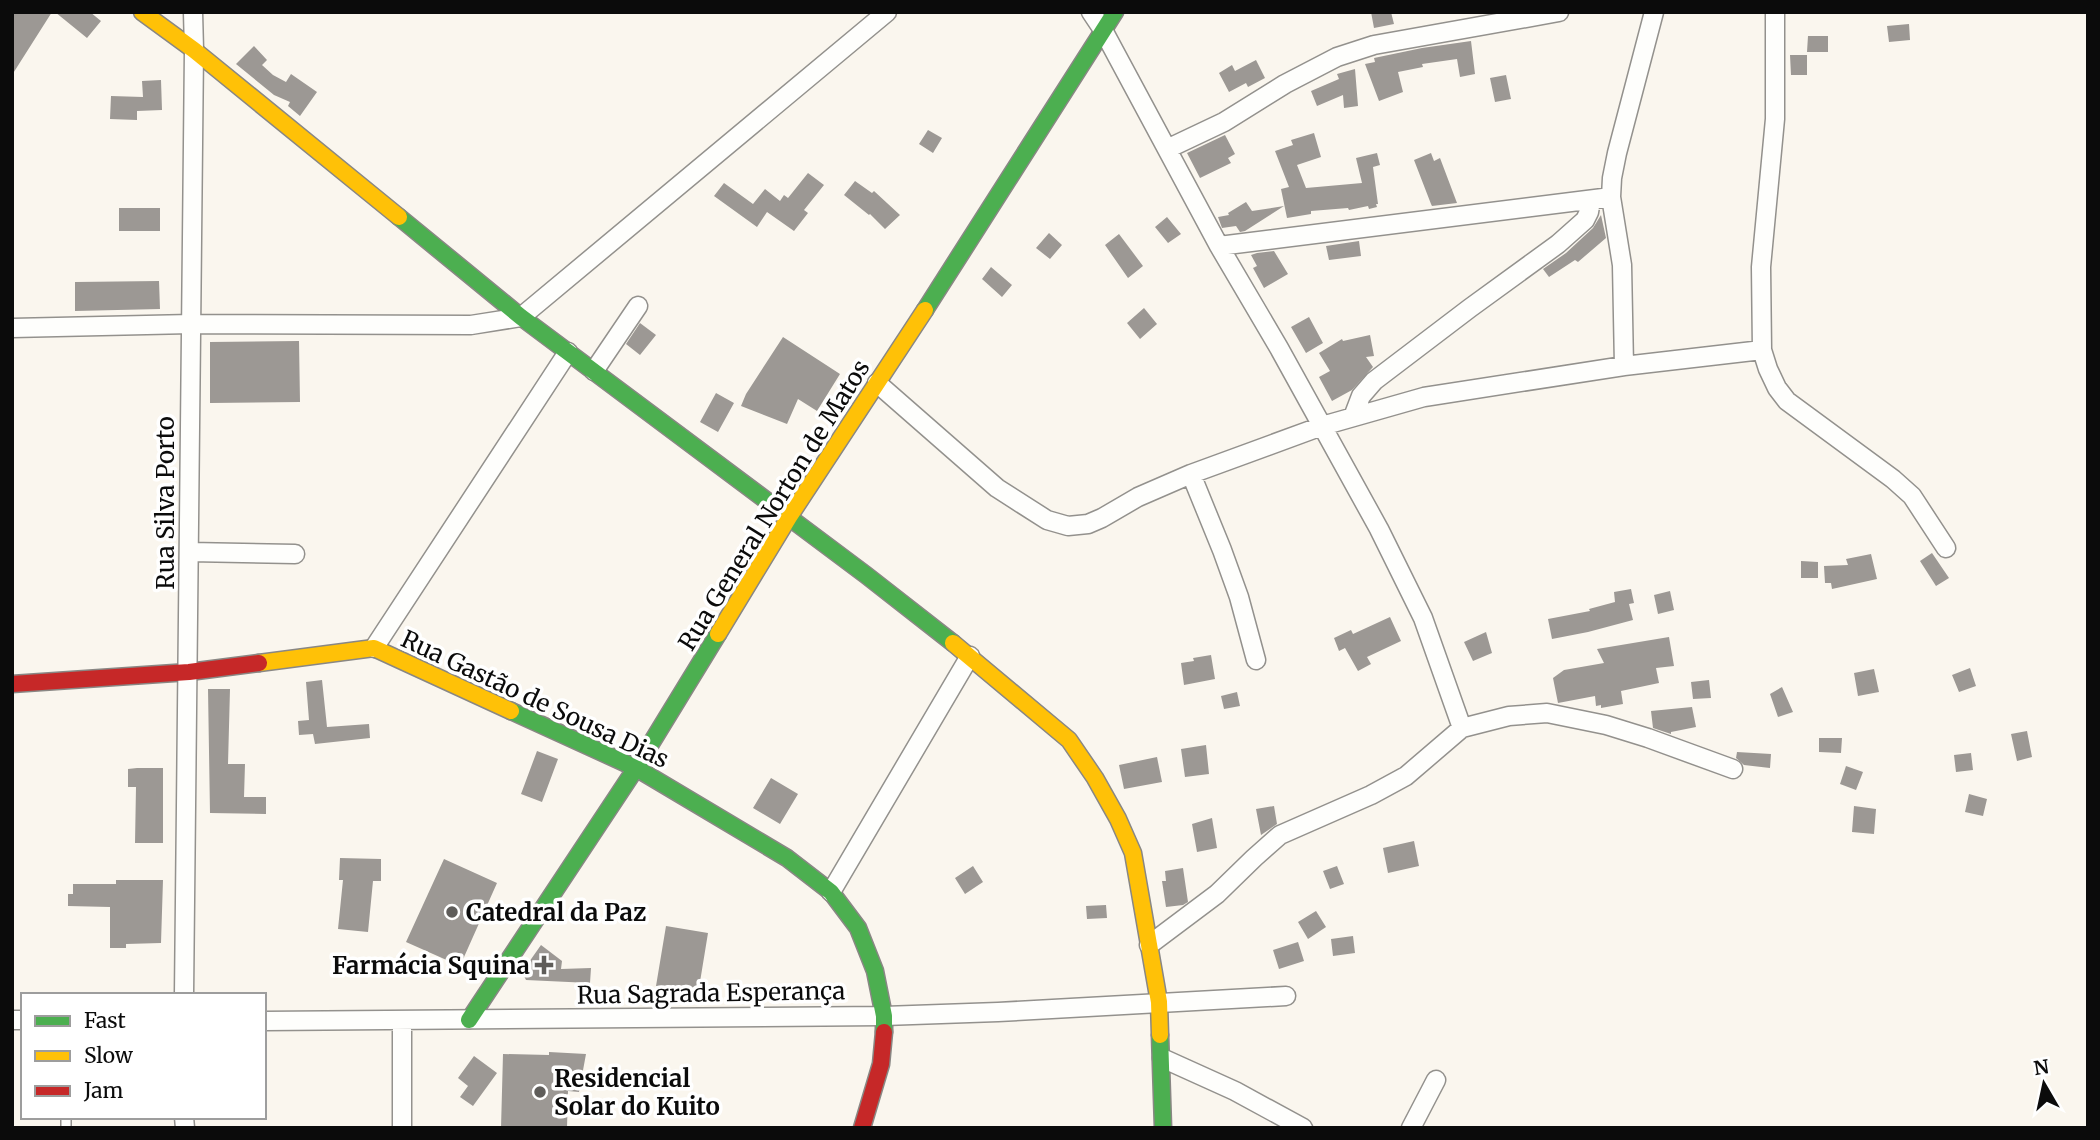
<svg xmlns="http://www.w3.org/2000/svg" width="2100" height="1140" font-family="Merriweather,serif">
<style>
.building{fill:#9c9894}
.lines{fill:none;stroke-linecap:round;stroke-linejoin:round}
.lane-casing{stroke:#93918d;stroke-width:12}
.street-casing{stroke:#93918d;stroke-width:21}
.fast-casing{stroke:#898784;stroke-width:19}
.slow-casing{stroke:#898784;stroke-width:19}
.jam-casing{stroke:#898784;stroke-width:19}
.lane{stroke:#fefefc;stroke-width:9}
.street{stroke:#fefefc;stroke-width:18}
.fast{stroke:#4caf50;stroke-width:16}
.slow{stroke:#ffc107;stroke-width:16}
.jam{stroke:#c62828;stroke-width:16}
.poi-dot{fill:#5f5d5a;stroke:#fff;stroke-width:2.5}
.labels{text-anchor:middle;dominant-baseline:central;stroke-width:7;stroke-linejoin:round;paint-order:stroke}
.street-label{font-size:24px;fill:#0b0b0b;stroke:#fff}
.poi-label{font-size:24px;font-weight:bold;fill:#0b0b0b;stroke:#fff;text-anchor:start}
</style>
<rect width="100%" height="100%" fill="#faf6ee"/>
<!-- building -->
<path class="building" d="M12,12H52L12,75Z
M55,12H90L101,21L87,38Z
M1371,12H1391L1394,24L1374,28Z
M1909,24L1910,40L1889,42L1887,26Z
M1808,36H1828V52H1807Z
M1471,41L1475,74L1460,77L1457,59L1422,64L1423,67L1398,72L1403,92L1379,101L1365,64L1375,62L1374,58L1422,48Z
M254,46L267,60L262,65L273,75L286,82L291,74L317,92L300,116L288,106L290,102L274,95L236,64Z
M1790,55H1807V75H1791Z
M1256,60L1265,78L1248,87L1246,83L1229,92L1219,73L1232,65L1235,71Z
M1355,69L1358,106L1344,108L1343,95L1317,106L1311,91L1339,79L1337,74Z
M1506,75L1511,99L1495,102L1490,78Z
M161,80L162,110L137,111V120L110,119L111,96L143,97L142,81Z
M928,130L942,138L933,153L919,144Z
M1314,133L1321,157L1297,165L1306,188L1362,183L1356,158L1377,153L1380,165L1373,167L1378,204H1376L1377,207L1369,209L1368,206L1349,210L1348,208L1311,211V214L1287,218L1281,189L1289,187L1275,151L1293,145L1291,140Z
M1225,135L1235,154L1228,158L1231,163L1200,178L1187,153Z
M1431,153L1434,161L1440,158L1457,203L1432,206L1431,204L1414,160Z
M808,173L824,185L804,210L808,213L794,231L767,212L757,227L714,196L724,183L753,204L765,189L780,201L784,195L788,198Z
M855,181L872,193L874,191L900,215L885,229L870,214L869,215L844,195Z
M1246,202L1252,211L1284,206L1245,231L1240,232L1236,226L1222,228L1218,217L1229,215L1228,213Z
M119,208H160V231H119Z
M1601,215L1606,238L1578,262L1575,260L1549,277L1543,269L1566,253L1593,228Z
M1167,217L1181,234L1168,243L1155,227Z
M1049,233L1062,245L1050,259L1036,248Z
M1119,234L1143,266L1128,278L1105,245Z
M1359,241L1361,256L1329,260L1326,246Z
M1274,251L1288,274L1264,288L1253,268L1257,266L1251,255L1257,253Z
M991,267L1012,285L1002,297L982,279Z
M159,281L160,309L75,311V282Z
M1144,308L1157,324L1140,339L1127,323Z
M1309,317L1323,343L1306,353L1291,327Z
M640,323L656,335L640,355L626,344Z
M1370,335L1374,356L1366,357L1373,367L1352,390L1332,401L1319,377L1330,371L1319,353L1342,339L1343,341Z
M783,337L840,374L817,411L798,399L787,424L741,406L746,394Z
M299,341L300,402L210,403V342Z
M716,393L734,403L718,432L700,422Z
M1932,553L1949,578L1936,586L1920,561Z
M1871,554L1877,579L1832,589L1831,583H1825L1824,566L1848,565L1846,559Z
M1801,561L1818,562V578H1801Z
M1631,589L1634,603L1629,604L1633,620L1588,632L1552,639L1548,619L1590,611L1589,609L1615,602L1614,592Z
M1670,591L1674,610L1658,614L1654,595Z
M1390,617L1401,641L1367,657L1371,664L1358,671L1345,648L1339,651L1334,638L1351,630L1353,634Z
M1486,632L1492,653L1473,661L1464,642Z
M1669,637L1674,666L1656,668L1659,683L1621,691L1623,704L1601,708V705L1596,706L1595,696L1558,703L1553,678L1564,670L1604,663L1597,649Z
M1211,655L1215,679L1184,685L1181,663L1194,661L1193,658Z
M1970,668L1976,686L1959,692L1952,675Z
M1874,669L1879,692L1858,696L1854,673Z
M322,680L327,727L369,724L370,738L315,744L313,734L299,735L298,721L309,720L306,682Z
M1709,680L1711,698L1693,699L1691,682Z
M1782,687L1793,712L1778,717L1770,694Z
M208,689H230L228,764H245L244,797H266V814L210,813Z
M1237,692L1240,706L1224,709L1221,696Z
M1692,707L1696,727L1671,732V734L1653,728L1651,711Z
M2027,731L2032,757L2017,761L2011,734Z
M1819,738H1842L1841,753L1819,752Z
M1206,745L1209,774L1185,777L1181,749Z
M537,751L558,759L542,802L521,794Z
M1737,752L1771,754L1770,768L1744,765L1736,758Z
M1971,753L1973,770L1956,772L1954,755Z
M1157,757L1162,782L1124,789L1119,765Z
M1846,766L1863,772L1856,790L1840,784Z
M137,768H163V843H135L136,787H128V769Z
M771,778L798,794L780,824L753,808Z
M1969,794L1987,799L1983,816L1965,812Z
M1274,806L1277,824L1261,835L1256,809Z
M1854,806L1876,809L1874,834L1852,832Z
M1212,818L1217,848L1197,852L1192,824Z
M1414,841L1419,866L1388,873L1383,848Z
M340,858L381,859V881H373L368,932L338,929L343,880H339Z
M444,859L497,883L460,966L406,942Z
M973,866L983,882L965,894L955,878Z
M1337,866L1344,884L1330,889L1323,871Z
M1183,868L1188,902L1183,905L1166,907L1162,881H1166L1165,871Z
M116,880H163L161,943L126,944V948H110V907L68,906V894H73V884H116Z
M1106,905L1107,918L1087,919L1086,906Z
M1316,911L1326,927L1308,939L1298,922Z
M666,926L708,933L699,988L656,986Z
M1353,936L1355,953L1333,956L1331,939Z
M1298,942L1304,961L1279,969L1273,950Z
M541,945L562,961L561,969L591,968L590,983L526,980L522,972Z
M549,1052L586,1054L579,1092L568,1091L567,1128H501L503,1054L549,1055Z
M474,1056L497,1073L473,1106L460,1097L468,1086L458,1078Z"/>
<g class="lines">
<!-- lane casing -->
<g class="lane-casing">
<path id="lane" d="M66,1117V1128"/>
</g>
<!-- street casing -->
<g class="street-casing">
<path id="street" d="M1091,12L1103,30L1219,246L1279,348L1379,529L1423,618L1462,728
M1775,12V119L1761,267L1762,350L1768,369L1777,388L1787,401L1893,479L1912,496L1946,548
M1167,149L1224,122L1285,84L1337,57L1374,45L1559,12
M1219,246L1611,197
M12,328L191,324L471,325L521,317L887,12
M1624,366L1622,265L1611,197L1612,178L1617,153L1654,12
M594,371L638,306
M877,383L997,488L1047,520L1068,526L1088,524L1102,518L1138,497L1191,474L1322,426L1424,397L1624,366L1762,350
M1353,417L1361,396L1374,381L1470,308L1558,244L1585,220L1589,212L1591,200
M1191,474L1222,550L1239,597L1256,660
M190,552L295,554
M374,648L568,352
M831,892L970,656
M1149,945L1217,894L1254,858L1280,835L1371,795L1406,776L1462,728L1509,716L1547,713L1606,725L1648,738L1733,769
M184,995L194,50L193,12
M12,1020H23
M264,1021L884,1016L998,1012L1286,996
M1162,1058L1235,1091L1303,1128
M184,1117L185,1128
M402,1128V1020
M1411,1128L1436,1080"/>
</g>
<!-- fast casing -->
<g class="fast-casing">
<path id="fast" d="M399,217L521,317L866,575L953,643
M925,310L1115,12
M511,711L636,768L787,858L831,892L858,928L875,971L884,1016V1032
M469,1020L636,768L718,634
M1160,1035L1163,1128"/>
</g>
<!-- slow casing -->
<g class="slow-casing">
<path id="slow" d="M142,12L194,50L399,217
M718,634L789,517L925,310
M953,643L1069,740L1095,778L1118,819L1133,853L1159,1002L1160,1035
M259,663L374,648L511,711"/>
</g>
<!-- jam casing -->
<g class="jam-casing">
<path id="jam" d="M12,684L189,672L259,663
M862,1128L881,1064L884,1032"/>
</g>
<!-- lane -->
<use href="#lane" class="lane"/>
<!-- street -->
<use href="#street" class="street"/>
<!-- fast -->
<use href="#fast" class="fast"/>
<!-- slow -->
<use href="#slow" class="slow"/>
<!-- jam -->
<use href="#jam" class="jam"/>
</g>
<!-- markers -->
<g class="poi-dot">
<circle cx="452" cy="912" r="7"/>
<path d="M540.5 954.5h7v7h7v7h-7v7h-7v-7h-7v-7h7z"/>
<circle cx="540" cy="1092" r="7"/>
</g>
<g class="labels">
<!-- street labels -->
<g class="street-label">
<text transform="translate(165 503) rotate(-90)">Rua Silva Porto</text>
<text transform="translate(774 505) rotate(-58)">Rua General Norton de Matos</text>
<text transform="translate(535 699) rotate(25)">Rua Gastão de Sousa Dias</text>
<text transform="translate(711 993) rotate(-1)">Rua Sagrada Esperança</text>
</g>
<!-- poi labels -->
<g class="poi-label">
<text x="466" y="912">Catedral da Paz</text>
<text x="530" y="965" text-anchor="end">Farmácia Squina</text>
<text x="554" y="1078">Residencial<tspan x="554" dy="28">Solar do Kuito</tspan></text>
</g>
</g>
<!-- border -->
<rect width="2100" height="1140" fill="none" stroke="#0b0b0b" stroke-width="28"/>
<!-- legend -->
<rect x="21" y="993" width="245" height="126" fill="#ffffff" stroke="#9d9d9d" stroke-width="2"/>
<rect x="35" y="1016" width="35" height="10" fill="#4caf50" stroke="#9d9d9d" stroke-width="2"/>
<text x="84" y="1028" font-size="21" fill="#0b0b0b">Fast</text>
<rect x="35" y="1051" width="35" height="10" fill="#ffc107" stroke="#9d9d9d" stroke-width="2"/>
<text x="84" y="1063" font-size="21" fill="#0b0b0b">Slow</text>
<rect x="35" y="1086" width="35" height="10" fill="#c62828" stroke="#9d9d9d" stroke-width="2"/>
<text x="84" y="1098" font-size="21" fill="#0b0b0b">Jam</text>
<!-- north arrow -->
<g transform="translate(2044 1084) rotate(351)" stroke="#ffffff" stroke-width="5" paint-order="stroke">
<path d="M0-5L12 26L0 18L-12 26Z" fill="#0b0b0b"/>
<text y="-10" font-size="19" font-weight="bold" text-anchor="middle" fill="#0b0b0b">N</text>
</g>
</svg>
